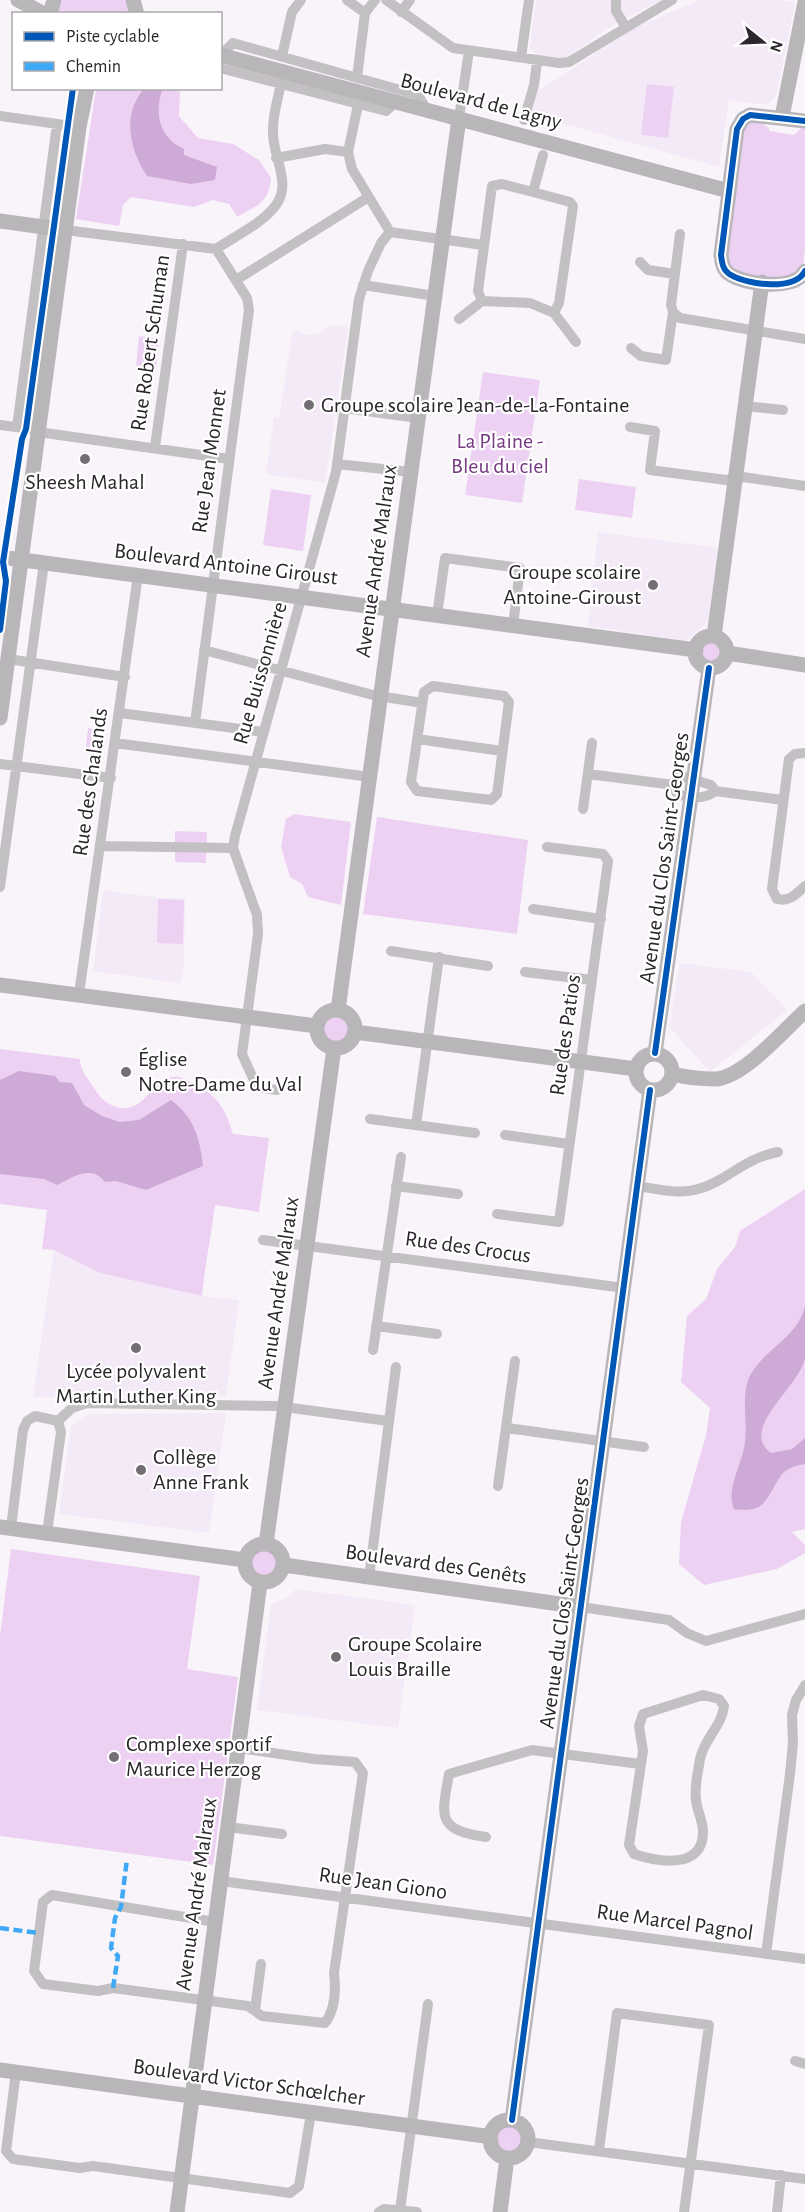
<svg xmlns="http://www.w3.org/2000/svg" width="805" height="2212" font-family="'Alegreya Sans',sans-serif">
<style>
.built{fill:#f4e9f7}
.green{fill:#edd1f3}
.water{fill:#ceaad6}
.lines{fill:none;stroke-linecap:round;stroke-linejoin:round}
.street{stroke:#c3c0c4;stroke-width:10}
.secondary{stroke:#b9b6ba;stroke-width:15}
.quiet{stroke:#3fa9f5;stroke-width:4.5;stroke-dasharray:9 4.5;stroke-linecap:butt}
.cycleway-casing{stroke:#fff;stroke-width:10}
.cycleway{stroke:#0057b8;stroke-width:6}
.poi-dot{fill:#736d74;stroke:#fff;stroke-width:2}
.labels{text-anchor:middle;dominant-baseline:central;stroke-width:4.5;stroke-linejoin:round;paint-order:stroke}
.street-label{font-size:22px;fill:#2b252c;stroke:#fff}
.poi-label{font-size:22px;fill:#2b252c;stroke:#fff;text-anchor:start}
.park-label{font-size:22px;fill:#773a83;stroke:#fff}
</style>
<rect width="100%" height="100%" fill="#f9f4fa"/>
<!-- built -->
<path class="built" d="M536,0H661L613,25L565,58L537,55L530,48Z
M699,0H782L795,3L776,96L766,105L729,100L719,167L532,115L537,92L634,28Z
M331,325L348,327L325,483L266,474L274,418H279L293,329L306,335L317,334Z
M598,532L719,548L708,622L686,641L588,626Z
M103,890L158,898H185L184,966L180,983L93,971Z
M680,963L751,972L787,1010L710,1072L669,1027Z
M54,1250L100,1273L202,1296L239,1300L226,1396L33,1397Z
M226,1413L209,1533L59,1514L71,1426L88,1414Z
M296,1589L415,1605L398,1728L257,1710L271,1604L287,1598Z"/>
<!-- green -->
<path class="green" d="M62,0H126L132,14H56Z
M647,84L674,87L668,138L641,135Z
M96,89H180L179,116L198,138L233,144L259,160L271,178C268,204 258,205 237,217L229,204L213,200L194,207L131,197L123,205L119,226L76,219Z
M760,122L769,128V131L794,135L805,124V249L803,267L788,280L736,274L729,269L724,253L745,123Z
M139,336L159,339L156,370L136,368Z
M483,372L540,380L522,503L465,495Z
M579,479L636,487L632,518L575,510Z
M271,489L311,495L303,551L263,545Z
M700 652a11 11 0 1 1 22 0a11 11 0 1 1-22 0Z
M88,728L106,731L104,749L86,747Z
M294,814L351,822L341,905L308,897L302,884L290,877L281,847L286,819Z
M377,817L528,840L517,934L363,914Z
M175,831L207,832L206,863L175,862Z
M158,899L184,900L183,944L157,943Z
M322 1029a14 14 0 1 1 28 0a14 14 0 1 1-28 0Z
M0,1049L80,1059C80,1071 90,1081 96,1091C102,1100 107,1104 117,1107C143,1114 150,1083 171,1077C179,1075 185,1079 192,1083C217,1095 225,1107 233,1134L269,1138L259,1212L215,1205C211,1236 205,1265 202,1296L100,1273L54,1250L42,1249L47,1210L0,1204Z
M805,1189V1529L792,1532L805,1545V1553L777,1569L704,1585L679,1564L681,1522L706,1435L710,1408L681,1382L687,1316L706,1299L717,1269L735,1247L740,1231Z
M250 1562a14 14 0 1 1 28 0a14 14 0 1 1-28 0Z
M11,1549L200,1576L187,1669L238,1677L213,1865L0,1836V1636Z
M495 2139a14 14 0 1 1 28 0a14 14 0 1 1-28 0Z"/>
<!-- water -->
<path class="water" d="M144,89L162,90C154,115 160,138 184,149V155L217,167L215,180L191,184L147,176C130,150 121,115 144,89Z
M19,1071L55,1076L60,1082L72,1083L84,1105L102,1116L120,1122L139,1120L171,1100C194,1117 200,1138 203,1166L146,1190L116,1181L105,1182C91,1164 73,1177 57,1185L44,1179L0,1174V1080Z
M805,1306C805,1323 805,1342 805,1358C799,1388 738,1429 771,1453L792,1449L805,1438V1464C796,1466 785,1468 780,1477C766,1498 766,1514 734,1509C725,1489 743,1463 745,1442C748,1420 740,1393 751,1374C766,1348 798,1337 805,1306Z"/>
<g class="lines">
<!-- street -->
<path class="street" d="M347,0L365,13
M386,0L453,48L559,63L569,62L672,0
M616,0V11L625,26
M401,12L410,0
M221,55L233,43L418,95L427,110
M282,56L292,12L301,0
M521,57L529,0
M220,68L386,111L396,102
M357,78L365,13L375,0
M358,105L348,152L352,169L390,232
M0,116L79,127
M459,118L469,51
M524,120L534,85L537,62
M276,158L325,149L348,152
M533,192L502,184L492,186L478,291L482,301L530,303L554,313L559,303L573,206L570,202L533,192L543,155
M65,230L216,249C235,236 262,224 276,205C292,184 273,157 273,133C272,117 278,99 281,83
M390,232L483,245
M680,234L671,305L673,312L680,318L805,339
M640,262L648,270L675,274
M236,280L367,198
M363,285L435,296
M554,313L576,342
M459,319L482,301
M631,348L641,356L666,360L673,312
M745,406L783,410
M344,408L418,418
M0,425L39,430
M17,427L57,124
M630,427L655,431L650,470L726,480L743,477L805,486
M38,432L229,459
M155,447L183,244
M337,464L411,472
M437,615L445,558L520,568L513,626
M204,650L373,695L422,703
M8,659L125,677
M433,686L504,696L509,702L497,794L491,800L417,791L411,782L424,692Z
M120,713L263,732
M195,723L249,310L247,298L216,249
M417,739L502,751
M115,743L370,777
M805,753L795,754L789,759L772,889L777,899C790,902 796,894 805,886
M0,764L111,778
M588,774L674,785
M685,777L711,785L715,791C705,800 689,798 677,794L674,785L677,778Z
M715,791L783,800
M583,809L592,743
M101,846L233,848
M0,887L44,563
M533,909L601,919
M391,951L488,966
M525,972L592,980
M79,994L138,575
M277,1090L257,1087L242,1054L258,934L257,915L233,848L235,836L336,472L359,299L368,271L381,243L390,232
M370,1119L475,1133
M416,1125L439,957
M505,1135L569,1144
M396,1186L458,1194
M637,1186C657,1189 679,1195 698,1189C728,1181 742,1159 778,1152
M497,1214L559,1222L608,861L603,854L547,847
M263,1240L624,1288
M376,1326L437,1334
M373,1350L401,1157
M58,1421L72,1408L87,1403L277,1406L388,1421
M507,1428L644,1447
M498,1486L515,1361
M11,1528L23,1430L27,1421L35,1416L58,1421
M47,1533L61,1432L58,1421
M369,1578L396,1367
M581,1607L669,1620L687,1633L706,1641L805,1614
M703,1695L719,1699L724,1706C722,1726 704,1739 700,1759C698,1773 694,1786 696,1800C697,1811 703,1821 703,1831C704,1870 658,1862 634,1854L629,1845L643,1751L639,1726L643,1714Z
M228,1827L282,1834
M486,1837C437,1830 441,1818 449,1774L532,1750L640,1764
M221,1881L805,1959
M215,1922L52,1895L43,1902L34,1971L43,1984L98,1991L113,1988L248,2006L262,2016L325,2023C335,2010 336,1990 334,1973L363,1773L355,1762L314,1759L239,1748
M766,1954L790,1774L793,1743L792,1715L796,1700L805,1685
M255,2010L261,1964
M795,2061L805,2064
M16,2072L6,2151L13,2159L80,2168L93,2166L290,2193L299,2186L311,2113
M528,2142L805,2179
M599,2150L617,2013L709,2025L684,2212
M400,2210L428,2004
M379,2212L384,2209L417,2212
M777,2212L781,2175"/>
<!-- secondary -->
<path class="secondary" d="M18,0L44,14
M133,0L137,14
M50,14L54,0
M220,55L729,191
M782,117L805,2
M805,121L750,115L743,119L737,129L721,255C722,263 723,271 731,275C748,285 795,291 805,271
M0,221L65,230
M0,557L696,650
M714,636L762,282
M695 652a16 16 0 1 1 32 0a16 16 0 1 1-32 0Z
M727,653L805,665
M0,718L79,127L87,88
M0,985L317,1026
M338,1010L459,118
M317 1029a19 19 0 1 1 38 0a19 19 0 1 1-38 0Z
M355,1032L636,1069
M655,1053L709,668
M636 1072a18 18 0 1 1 36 0a18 18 0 1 1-36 0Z
M672,1074C685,1077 701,1079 715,1079C743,1078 784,1030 805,1011
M0,1527L245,1560
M245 1563a19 19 0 1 1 38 0a19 19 0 1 1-38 0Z
M266,1544L334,1048
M284,1565L581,1607
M0,2070L485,2136L491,2141
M512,2120L650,1090
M490 2139a19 19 0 1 1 38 0a19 19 0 1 1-38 0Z
M177,2212L260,1583
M500,2212L507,2158"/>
<!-- quiet -->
<path class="quiet" d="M0,1928L39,1933
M113,1988L118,1956L111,1948L115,1918L121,1907L127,1859"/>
<!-- cycleway casing -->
<g class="cycleway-casing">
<path id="cycleway" d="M805,121L750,115L743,119L737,129L721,255C722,263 723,271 731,275C748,285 795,291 805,271
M0,630L6,581L3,562L22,439L26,429L73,88
M655,1053L709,668
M512,2120L650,1090"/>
</g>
<!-- cycleway -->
<use href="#cycleway" class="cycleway"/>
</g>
<!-- markers -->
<g class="poi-dot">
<circle cx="309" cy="405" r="6"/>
<circle cx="85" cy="459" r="6"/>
<circle cx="653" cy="585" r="6"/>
<circle cx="126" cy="1072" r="6"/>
<circle cx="136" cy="1348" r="6"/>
<circle cx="141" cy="1470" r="6"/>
<circle cx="336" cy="1657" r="6"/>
<circle cx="114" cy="1757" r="6"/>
</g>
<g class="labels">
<!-- street labels -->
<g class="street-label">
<text transform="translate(481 101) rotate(15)">Boulevard de Lagny</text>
<text transform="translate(150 343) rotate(-82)">Rue Robert Schuman</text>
<text transform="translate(209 461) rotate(-82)">Rue Jean Monnet</text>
<text transform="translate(376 561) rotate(-82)">Avenue André Malraux</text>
<text transform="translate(226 564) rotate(7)">Boulevard Antoine Giroust</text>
<text transform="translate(260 673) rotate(-74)">Rue Buissonnière</text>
<text transform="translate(90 782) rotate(-82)">Rue des Chalands</text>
<text transform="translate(664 858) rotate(-82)">Avenue du Clos Saint-Georges</text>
<text transform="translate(565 1035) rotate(-82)">Rue des Patios</text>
<text transform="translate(468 1247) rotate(8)">Rue des Crocus</text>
<text transform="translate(278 1293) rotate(-82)">Avenue André Malraux</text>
<text transform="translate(436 1564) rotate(8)">Boulevard des Genêts</text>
<text transform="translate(564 1603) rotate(-82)">Avenue du Clos Saint-Georges</text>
<text transform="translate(383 1883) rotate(8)">Rue Jean Giono</text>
<text transform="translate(196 1894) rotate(-82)">Avenue André Malraux</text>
<text transform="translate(675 1922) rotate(8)">Rue Marcel Pagnol</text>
<text transform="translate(249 2082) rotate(8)">Boulevard Victor Schœlcher</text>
</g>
<!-- poi labels -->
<g class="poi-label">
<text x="321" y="405">Groupe scolaire Jean-de-La-Fontaine</text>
<text x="85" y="482" text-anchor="middle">Sheesh Mahal</text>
<text x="641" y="572" text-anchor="end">Groupe scolaire<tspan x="641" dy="25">Antoine-Giroust</tspan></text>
<text x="138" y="1059">Église<tspan x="138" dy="25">Notre-Dame du Val</tspan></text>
<text x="136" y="1371" text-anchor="middle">Lycée polyvalent<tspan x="136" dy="25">Martin Luther King</tspan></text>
<text x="153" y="1457">Collège<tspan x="153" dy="25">Anne Frank</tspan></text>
<text x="348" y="1644">Groupe Scolaire<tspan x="348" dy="25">Louis Braille</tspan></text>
<text x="126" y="1744">Complexe sportif<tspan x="126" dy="25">Maurice Herzog</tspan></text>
</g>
<!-- park labels -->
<g class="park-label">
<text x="500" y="441">La Plaine -<tspan x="500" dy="25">Bleu du ciel</tspan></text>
</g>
</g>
<!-- legend -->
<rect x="12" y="12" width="210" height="78" fill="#ffffff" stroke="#aaa8ab" stroke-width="1.5"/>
<rect x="24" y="32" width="30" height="9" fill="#0057b8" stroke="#aaa8ab" stroke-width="1.5"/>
<text x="66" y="42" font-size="18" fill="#2b252c">Piste cyclable</text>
<rect x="24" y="62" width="30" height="9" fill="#3fa9f5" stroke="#aaa8ab" stroke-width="1.5"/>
<text x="66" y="72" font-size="18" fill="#2b252c">Chemin</text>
<!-- north arrow -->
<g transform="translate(763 42) rotate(108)" stroke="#ffffff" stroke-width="4.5" paint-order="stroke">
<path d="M0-4.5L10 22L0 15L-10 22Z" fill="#2b252c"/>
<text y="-9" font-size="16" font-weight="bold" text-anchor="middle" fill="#2b252c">N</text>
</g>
</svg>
